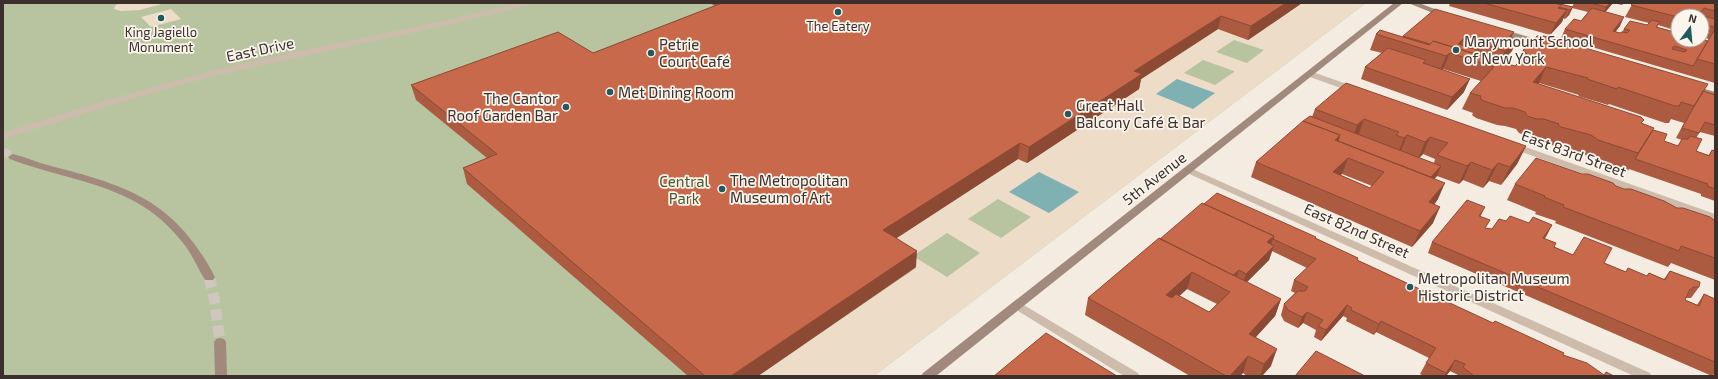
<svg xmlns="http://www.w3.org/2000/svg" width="1718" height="379" font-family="'Exo 2',sans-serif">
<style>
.green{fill:#b8c4a0}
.plaza{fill:#ecdcc8;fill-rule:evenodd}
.water{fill:#7fb0b2}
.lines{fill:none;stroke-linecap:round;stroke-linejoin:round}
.secondary-tunnel-far1{stroke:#cfc6bd;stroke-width:8;stroke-dasharray:8 4;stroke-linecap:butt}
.secondary-tunnel{stroke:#cfc6bd;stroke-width:11;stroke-dasharray:11 5.5;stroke-linecap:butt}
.pedestrian{fill:#cdbbac;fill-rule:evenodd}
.minor{fill:#cdbbac;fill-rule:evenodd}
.secondary{fill:#a18a7d;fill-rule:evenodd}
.wall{fill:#ac5a40;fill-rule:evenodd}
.shaded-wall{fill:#8c4a34}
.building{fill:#c8694b;stroke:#8c4a34;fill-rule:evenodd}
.poi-dot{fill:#1f5a5e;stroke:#fbf5ee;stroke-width:1.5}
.labels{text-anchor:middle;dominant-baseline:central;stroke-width:3.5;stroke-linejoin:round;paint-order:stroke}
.far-poi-label{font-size:13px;fill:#3b302b;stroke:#fbf5ee}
.poi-label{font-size:15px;fill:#3b302b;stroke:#fbf5ee;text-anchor:start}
.street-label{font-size:15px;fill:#3b302b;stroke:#fbf5ee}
.park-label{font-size:15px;fill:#4a5a2e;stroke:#fbf5ee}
</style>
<rect width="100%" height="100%" fill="#f4ebe1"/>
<!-- green -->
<path class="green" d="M3,3H1366L874,376H3Z"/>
<!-- plaza -->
<path class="plaza" d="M119,3H165L140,10L121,11L114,9L115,6Z
M1302,3H1366L874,376H758L916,268L883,247L1018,159L1027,163L1139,89L1131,86L1218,29L1248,40ZM1234,40L1264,50L1247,63L1216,52ZM1203,60L1234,71V72L1215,85L1184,73ZM998,199L1031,217L1001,238L968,219ZM947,233L980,253L947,277L913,256Z
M171,9L181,19L151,27L141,17Z"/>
<!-- water -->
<path class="water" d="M1177,79L1215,93L1193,109L1156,94Z
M1039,172L1079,192L1049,213L1009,192Z"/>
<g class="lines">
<!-- secondary-tunnel-far1 -->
<path class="secondary-tunnel-far1" d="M3,151L13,157"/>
<!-- secondary-tunnel -->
<path class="secondary-tunnel" d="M209,277L214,297L220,342"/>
<!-- pedestrian -->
<path class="pedestrian" d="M518,3H531L530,5L456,23L213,76L124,101L3,139V133C82,107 161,83 241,64C333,43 427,27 518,3Z"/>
<!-- minor -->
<path class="minor" d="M1310,71L1358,88L1359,90L1358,92H1352L1307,76L1306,74L1307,72Z
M1511,142L1715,214V221L1508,147L1506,145Z
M1188,167L1650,373L1652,376H1634L1185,172L1183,170L1185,168Z
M1017,301L1138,373L1140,376H1124L1013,308L1011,305L1013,302Z"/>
<!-- secondary -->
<path class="secondary" d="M1394,3H1403L936,376H921L923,373Z
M1408,3H1419L1450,15L1449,17H1443Z
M1496,29H1502L1549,43L1550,45L1546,47H1543L1496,33Z
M1691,85L1715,92V98L1688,90L1687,88L1688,86Z
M13,154C26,157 38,163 51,166C129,186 175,201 215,277L213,280H205C197,267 192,254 183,243C138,183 72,183 10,159L8,157Z
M220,338L224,339L226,342L227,376H215L214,342L216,339Z"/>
</g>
<!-- wall -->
<path class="wall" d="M710,3H1302L1248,40L1218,29L1141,79L1139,89L1027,163L1018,159L896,238L916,267L758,376H688L467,184L463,168L487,158L416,100L411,85L593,53L715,6Z
M1450,3H1556L1572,7L1574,3H1624L1622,5L1613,3L1605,12L1620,26L1615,32L1620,33L1622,32L1624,29L1647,25L1649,23L1625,17L1633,3H1715V83L1561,38L1565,29L1581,21L1588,12L1572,8L1569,15L1565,19L1563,18L1562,22L1550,35L1449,6ZM1678,16H1702V37L1709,39L1715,30L1708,41L1657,28L1658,25L1678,31Z
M1376,34L1402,37L1403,36L1511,37L1512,51L1503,60L1502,62L1515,66L1517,64L1523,50L1703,91L1715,95V136L1700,132L1696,138V151L1709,155L1712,150L1715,151V201L1701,196V194L1629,169L1628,171L1589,157L1582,153L1552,145L1549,142L1550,141L1535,136H1529L1519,133L1516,129L1505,126L1497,125L1476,118L1472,115L1473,113L1462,109L1470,93L1481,81L1443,69L1442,70L1464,92L1447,110L1361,79L1365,67L1382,53L1370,50ZM1539,83L1579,95L1578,96L1608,105L1609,104L1665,123H1669L1671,119L1684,123L1676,138L1682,140L1678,146L1664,141L1650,134L1642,124L1538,84Z
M1315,109L1526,146L1517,164L1501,185L1489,181L1483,188L1463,180L1459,184L1437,176L1434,179L1438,199L1434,205L1433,223L1412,247L1251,177L1256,162L1312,117ZM1423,154L1435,159L1434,163L1419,158ZM1342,174L1372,186L1370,188L1340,175Z
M1515,184L1616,186L1715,221V280L1671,263L1668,267L1555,223L1556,221L1535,214L1536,212L1507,200Z
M1481,217L1486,229H1492L1506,221L1552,225L1544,239L1554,247L1573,255L1604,263L1626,272L1647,276L1649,273L1664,279L1670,271L1699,287L1691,298H1686L1685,300L1697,305L1704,294L1715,299V373L1712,376L1428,253L1432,242Z
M1316,237L1315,238L1357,260L1604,375L1614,376H1458V375L1450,371L1446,376H1424L1420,374L1426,363L1429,358L1376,332L1374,335L1346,321L1347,318L1343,316L1321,341L1314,337L1316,330L1303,323L1298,328L1284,321L1281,315L1284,304L1295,293L1291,291L1294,280L1307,268L1272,251L1269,260L1247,282L1281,299L1275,316L1256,337L1271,366L1262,376H1247L1243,373L1240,376H1190L1085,315L1088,298L1160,239ZM1187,289L1217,304L1209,312L1179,296Z"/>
<!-- shaded-wall -->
<path class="shaded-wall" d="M1286,3H1302L1248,40L1251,26Z
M1610,3H1613L1602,16L1606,7Z
M1573,7L1569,15L1565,19L1570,10Z
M1567,10L1562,22L1550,35L1556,23Z
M1221,16L1218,29L1141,79L1139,89L1027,163L1029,147L1134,71Z
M1624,17L1620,26L1609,40L1613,31Z
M1514,32L1508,44L1509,37Z
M1464,38L1459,50L1458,44Z
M1517,39L1512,51L1501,62L1503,60L1497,73L1500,63L1505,51Z
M1450,53L1443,69L1439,73L1446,56Z
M1546,67L1539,83L1525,99L1533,82Z
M1470,79L1464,92L1447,110L1452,97Z
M1364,119L1358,136L1351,143L1357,125Z
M1340,135L1335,151V140Z
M1407,135L1400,153L1397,156L1404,138Z
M1430,137L1423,154L1418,159L1425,142Z
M1020,143L1018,159L883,247V230Z
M1526,146L1517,164L1501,185L1510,167Z
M1348,158L1342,174L1327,188L1333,172Z
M1471,162L1463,180L1459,184L1467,166Z
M1498,163L1489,181L1483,188L1492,170Z
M1441,166L1437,176L1427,187L1431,177Z
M1445,183L1438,199L1422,219L1429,202Z
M1440,207L1433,223L1412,247L1420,231Z
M1485,207L1480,217L1479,216Z
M1552,225L1547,235L1538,249L1543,238Z
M1274,236L1269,250L1267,242Z
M1274,246L1269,260L1241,288L1246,274Z
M917,251L916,267L758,376H731Z
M1239,270L1234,285L1232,277Z
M1192,272L1187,289L1162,312L1166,295Z
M1281,299L1275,316L1243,351L1249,334Z
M1347,305L1343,316L1321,341L1326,330Z
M1307,312L1303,323L1298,328L1302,317Z
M1381,321L1376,332L1374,335L1379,324Z
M1277,349L1271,366L1262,376H1260L1264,364Z
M1248,356L1243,373L1240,376H1230Z
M1455,360L1450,371L1446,376H1444Z"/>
<!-- building -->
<path class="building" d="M722,3H1286L1251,26L1221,16L1134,71L1142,74L1029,147L1020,143L883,230L917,251L731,376H705L463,168L497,154L411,85L558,32L593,53Z
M1484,3H1555L1561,5L1558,8L1567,10L1556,23Z
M1555,3H1556L1573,7L1570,10L1559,7L1561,5Z
M1590,3H1610L1606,7Z
M1633,3H1652L1655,4L1656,3H1715V11L1704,8L1699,15L1715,19V27L1702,24V16H1678V17L1631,5Z
M1592,8L1624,17L1613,31L1620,33L1622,32L1627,33L1630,30L1624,29L1630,21L1647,25L1652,20L1660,22L1656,27L1678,33V40H1702L1708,41L1693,66L1565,29L1574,19L1581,21ZM1674,46L1687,50L1685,52L1672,49Z
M1435,9L1514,32L1509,37L1517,39L1505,51L1464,38L1458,44L1499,57L1498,58L1503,60L1501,62L1433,41L1430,44L1403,36Z
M1715,29V64L1697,59Z
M1380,30L1429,45L1433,41L1515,66L1527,54L1523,50L1537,36H1544L1708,84L1694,106L1681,102L1679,106H1675L1618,87L1617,89L1587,79L1588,78L1546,67L1533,82L1641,117L1644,120L1641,123L1654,128L1638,153L1598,140L1591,135L1561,127L1558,125L1559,124L1544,119H1537L1527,116L1525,112L1513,108H1505L1484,101L1480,98L1481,96L1470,93L1494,67L1450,53L1446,56L1376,34Z
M1388,48L1426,60L1423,63L1470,79L1452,97L1365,67Z
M1346,83L1526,146L1510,167L1498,163L1492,170L1471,162L1467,166L1437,155L1448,143L1430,137L1425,142L1407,135L1404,138L1396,135L1399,132L1364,119L1357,125L1315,109Z
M1703,91L1715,95V125L1705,122L1699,133L1682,128Z
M1310,116L1441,166L1431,177L1338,141L1340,135L1303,121Z
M1303,121L1340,135L1335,140L1445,183L1429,202L1440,207L1420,231L1256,162ZM1348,158L1384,172L1370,188L1333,172Z
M1653,130L1667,134L1664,141L1678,146L1682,139H1688L1690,136L1702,139L1696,151L1709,156L1712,150L1715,151V189L1707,186L1708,184L1635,159Z
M1536,158L1582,174H1588L1613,183L1616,186L1624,189H1631L1664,201L1677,208H1683L1710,217L1715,221V258L1681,246L1679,251L1563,207L1564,205L1544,197L1545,196L1515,184Z
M1217,193L1316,237L1315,238L1358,258L1357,260L1493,323L1495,321L1564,353L1563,355L1587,363L1604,375L1606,372L1614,376H1474L1463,367L1465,364L1455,360L1446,373L1426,363L1436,348L1381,321L1379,324L1351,310L1352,308L1347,305L1326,330L1318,326L1323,320L1307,312L1302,317L1288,310L1284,304L1298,291H1305L1308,287L1294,280L1316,259L1273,239L1274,236L1204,204Z
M1467,200L1485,207L1479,216L1490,220L1485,228L1492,229L1499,219L1506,221L1510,216L1529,223L1533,217L1552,225L1543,238L1556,243L1554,247L1573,255L1584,237L1612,248L1604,263L1626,272L1628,268L1647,276L1649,273L1665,280L1670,271L1700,282L1699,287H1693L1691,290L1690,289L1685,300L1699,306L1704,294L1715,299V362L1432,242Z
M1202,203L1274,236L1267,242L1274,246L1246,274L1239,270L1233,275L1160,239Z
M1159,238L1281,299L1249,334L1277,349L1264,364L1248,356L1230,376H1226L1088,298ZM1192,272L1230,292L1209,312L1176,294L1172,298L1166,295Z
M1046,333L1117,376H994Z
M1316,351L1365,376H1295Z"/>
<!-- markers -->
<g class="poi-dot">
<circle cx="838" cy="12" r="4"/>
<circle cx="161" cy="18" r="4"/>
<circle cx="1456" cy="50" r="4"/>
<circle cx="651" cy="53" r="4"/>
<circle cx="610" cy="92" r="4"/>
<circle cx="566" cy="107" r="4"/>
<circle cx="1068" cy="114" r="4"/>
<circle cx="722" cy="189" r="4"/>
<circle cx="1410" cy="287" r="4"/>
</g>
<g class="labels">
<!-- far-poi labels -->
<g class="far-poi-label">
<text x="838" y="26">The Eatery</text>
<text x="161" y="32">King Jagiello<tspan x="161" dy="15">Monument</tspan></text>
</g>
<!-- poi labels -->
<g class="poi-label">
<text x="1464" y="41">Marymount School<tspan x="1464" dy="17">of New York</tspan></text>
<text x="659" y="44">Petrie<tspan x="659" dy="17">Court Café</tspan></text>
<text x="618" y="92">Met Dining Room</text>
<text x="558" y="98" text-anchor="end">The Cantor<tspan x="558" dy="17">Roof Garden Bar</tspan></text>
<text x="1076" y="105">Great Hall<tspan x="1076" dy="17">Balcony Café &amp; Bar</tspan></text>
<text x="730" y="180">The Metropolitan<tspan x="730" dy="17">Museum of Art</tspan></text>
<text x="1418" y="278">Metropolitan Museum<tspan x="1418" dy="17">Historic District</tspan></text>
</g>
<!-- street labels -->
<g class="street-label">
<text transform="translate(260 49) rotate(-12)">East Drive</text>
<text transform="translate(1574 153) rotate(20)">East 83rd Street</text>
<text transform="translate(1154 178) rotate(-38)">5th Avenue</text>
<text transform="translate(1357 230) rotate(24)">East 82nd Street</text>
</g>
<!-- park labels -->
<g class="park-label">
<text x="684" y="181">Central<tspan x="684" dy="17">Park</tspan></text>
</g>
</g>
<!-- border -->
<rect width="1718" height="379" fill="none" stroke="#3b302b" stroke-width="8"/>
<!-- north arrow -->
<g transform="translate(1690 28) rotate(16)"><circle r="19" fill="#fbf5ee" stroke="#aea6a0"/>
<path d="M0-3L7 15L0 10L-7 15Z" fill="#1f5a5e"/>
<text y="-6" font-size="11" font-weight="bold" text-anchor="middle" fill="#3b302b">N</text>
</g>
</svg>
